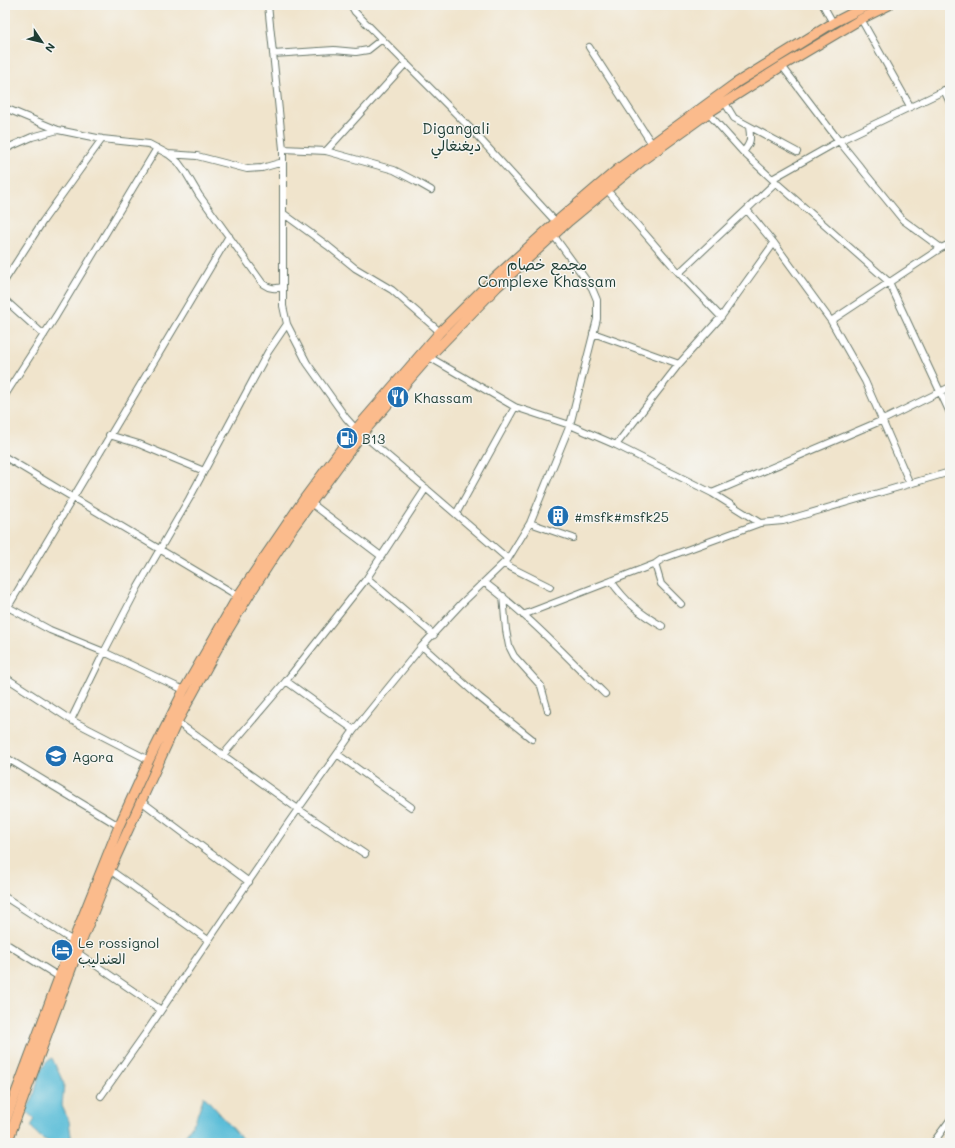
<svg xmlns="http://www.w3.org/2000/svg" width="955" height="1148" font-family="Mali,'Playpen Sans Arabic',sans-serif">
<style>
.water{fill:#5abdd8;stroke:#3c7d86}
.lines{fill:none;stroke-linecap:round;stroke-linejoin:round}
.minor-casing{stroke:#687769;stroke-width:8}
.highway-casing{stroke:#687769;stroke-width:11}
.minor{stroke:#fff;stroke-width:6}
.highway{stroke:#fbbb8c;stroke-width:9}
.labels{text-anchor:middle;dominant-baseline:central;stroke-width:3;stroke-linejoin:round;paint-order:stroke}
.poi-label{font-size:14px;fill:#1f3d34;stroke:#f6f6f2;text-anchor:start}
.neighbourhood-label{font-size:15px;fill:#1f3d34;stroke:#f6f6f2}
</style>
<rect width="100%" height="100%" fill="#f6f6f2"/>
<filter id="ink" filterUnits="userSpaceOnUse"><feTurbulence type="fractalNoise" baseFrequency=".025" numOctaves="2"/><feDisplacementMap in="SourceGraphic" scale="8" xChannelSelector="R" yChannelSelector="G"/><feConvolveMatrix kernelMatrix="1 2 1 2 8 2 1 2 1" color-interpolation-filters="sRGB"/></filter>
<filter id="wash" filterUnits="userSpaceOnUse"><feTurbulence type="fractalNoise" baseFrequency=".012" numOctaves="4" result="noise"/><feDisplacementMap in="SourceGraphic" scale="16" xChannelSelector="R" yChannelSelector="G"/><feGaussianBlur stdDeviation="0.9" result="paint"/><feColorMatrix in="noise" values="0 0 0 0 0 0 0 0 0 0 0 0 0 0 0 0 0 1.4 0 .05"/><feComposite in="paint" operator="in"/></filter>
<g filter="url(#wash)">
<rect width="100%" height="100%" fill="#f0e4cc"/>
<!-- water -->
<path class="water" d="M52,1058L64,1084L62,1106L69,1121L72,1143C53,1143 43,1144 31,1126L35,1119L25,1111C27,1108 30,1104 32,1100C39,1085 36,1068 52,1058Z
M204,1096L246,1143H180L195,1121Z"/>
</g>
<g filter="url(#ink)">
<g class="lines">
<!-- minor casing -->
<g class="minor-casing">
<path id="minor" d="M268,5L283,149V306L287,324L307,363L346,418L356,429L400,466L508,559
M351,5L355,12L470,128L556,222
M823,5L833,23
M861,19L910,106
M589,47L652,144
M273,54L334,50L356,52L368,50L382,39
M782,66L839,141L903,220L941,248
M944,90L950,103
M725,103L734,118L797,152
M5,108L58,130
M708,113L743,152L772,179L889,282L950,413
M5,149L32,137L58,130L102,139L149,144L168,154L178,162L186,173L199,195L263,284C270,289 275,289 283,287
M283,149L326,151L394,170L417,182L431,190
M326,151L406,63
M743,152C751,143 751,139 749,127
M168,154L197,156L247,169L262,168L283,162
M772,179L839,141L950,88
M607,190L679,273L721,317
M747,210L774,243L831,321L941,248L950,244
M284,214L328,246L355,268L392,290L440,332
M679,273L776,182
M5,280L43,221L102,139
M5,300L44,335
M831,321L865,381L910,484
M593,333L679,364
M429,357L515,407L570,425L616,445L712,493L760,523L783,521L950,472
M5,395L56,316L157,148
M109,435L139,444L204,471
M616,445L679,364L721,317L774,243
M5,457L238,596
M712,493L883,420L950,387
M311,503L381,556
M456,514L515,407
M530,523L573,538
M504,564L550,587
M655,564L661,584L681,604
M367,578L434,635
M611,581C626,602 640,614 662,626
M484,582C528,615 566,656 605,694
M503,596L506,630L509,646L514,656L541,686L548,711
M6,606L50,630L104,652L184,690
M5,612L229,236
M523,615L655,564L662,559L760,523
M422,646L479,697L532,739
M5,677L71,720L149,760
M286,681L354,730
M71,720L104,652L138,587L189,499L268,352L287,324
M177,722L298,809L365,854
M337,754L411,807
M223,755L286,681L367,578L426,488
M5,757L119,826
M5,767L10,760
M141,801L249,882
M110,870L208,940
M5,897L73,941
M5,943L61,978
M75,951L161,1010
M101,1096L147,1031L289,822L354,730L422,646L461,604L508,559L530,523L570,425L597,319V300L592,288L554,236
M933,1143L950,1120"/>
</g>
<!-- highway casing -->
<g class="highway-casing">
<path id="highway" d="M5,1122L64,964L119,826L149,760L184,690L238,596L304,499L356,429L440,332L491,281L556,222L618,169L736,83L833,23L868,5
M7,1143L77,953L110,870L177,722L222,640L251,592L292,529L362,434L429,357L497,287L569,221L644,159L708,113L782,66L861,19L889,5"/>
</g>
<!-- minor -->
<use href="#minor" class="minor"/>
<!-- highway -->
<use href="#highway" class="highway"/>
</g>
</g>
<!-- icons -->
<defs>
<g id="restaurant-disc" transform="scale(1.15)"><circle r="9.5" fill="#1f6fb2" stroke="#f6f6f2"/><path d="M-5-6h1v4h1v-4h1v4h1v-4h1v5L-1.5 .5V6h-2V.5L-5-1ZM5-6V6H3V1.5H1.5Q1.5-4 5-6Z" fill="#fff"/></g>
<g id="fuel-disc" transform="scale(1.15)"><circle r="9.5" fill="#1f6fb2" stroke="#f6f6f2"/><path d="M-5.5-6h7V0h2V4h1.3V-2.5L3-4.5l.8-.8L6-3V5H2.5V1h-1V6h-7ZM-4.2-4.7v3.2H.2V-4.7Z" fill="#fff"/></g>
<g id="building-disc" transform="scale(1.15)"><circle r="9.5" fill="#1f6fb2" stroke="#f6f6f2"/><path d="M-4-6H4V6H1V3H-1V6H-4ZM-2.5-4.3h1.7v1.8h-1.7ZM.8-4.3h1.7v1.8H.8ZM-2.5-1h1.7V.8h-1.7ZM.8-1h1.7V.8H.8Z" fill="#fff"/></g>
<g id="school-disc" transform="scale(1.15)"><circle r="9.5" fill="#1f6fb2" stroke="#f6f6f2"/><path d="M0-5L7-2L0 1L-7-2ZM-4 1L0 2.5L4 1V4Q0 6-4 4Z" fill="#fff"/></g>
<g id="hotel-disc" transform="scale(1.15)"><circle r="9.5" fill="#1f6fb2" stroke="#f6f6f2"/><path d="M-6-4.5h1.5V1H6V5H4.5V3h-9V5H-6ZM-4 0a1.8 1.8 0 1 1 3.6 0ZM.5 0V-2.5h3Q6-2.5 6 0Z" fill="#fff"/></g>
</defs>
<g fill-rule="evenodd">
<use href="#restaurant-disc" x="398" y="397"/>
<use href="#fuel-disc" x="347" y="438"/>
<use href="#building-disc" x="558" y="516"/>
<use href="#school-disc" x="56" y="756"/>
<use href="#hotel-disc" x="62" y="950"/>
</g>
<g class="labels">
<!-- poi labels -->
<g class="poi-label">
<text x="414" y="397">Khassam</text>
<text x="362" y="438">B13</text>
<text x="574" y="516">#msfk#msfk25</text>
<text x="72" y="756">Agora</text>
<text x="78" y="942">Le rossignol<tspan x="78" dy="16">العندليب</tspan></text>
</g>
<!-- neighbourhood labels -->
<g class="neighbourhood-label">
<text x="456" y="128">Digangali<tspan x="456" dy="17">ديغنغالي</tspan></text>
<text x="547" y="264">مجمع خصام<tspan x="547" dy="17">Complexe Khassam</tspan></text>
</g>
</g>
<!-- margin -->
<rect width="955" height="1148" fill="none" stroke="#f6f6f2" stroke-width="20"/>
<!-- north arrow -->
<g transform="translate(42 42) rotate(125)" stroke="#f6f6f2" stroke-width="3" paint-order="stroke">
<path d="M0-3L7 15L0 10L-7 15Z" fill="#1f3d34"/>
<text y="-6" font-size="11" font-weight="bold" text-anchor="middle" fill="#1f3d34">N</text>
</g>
</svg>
